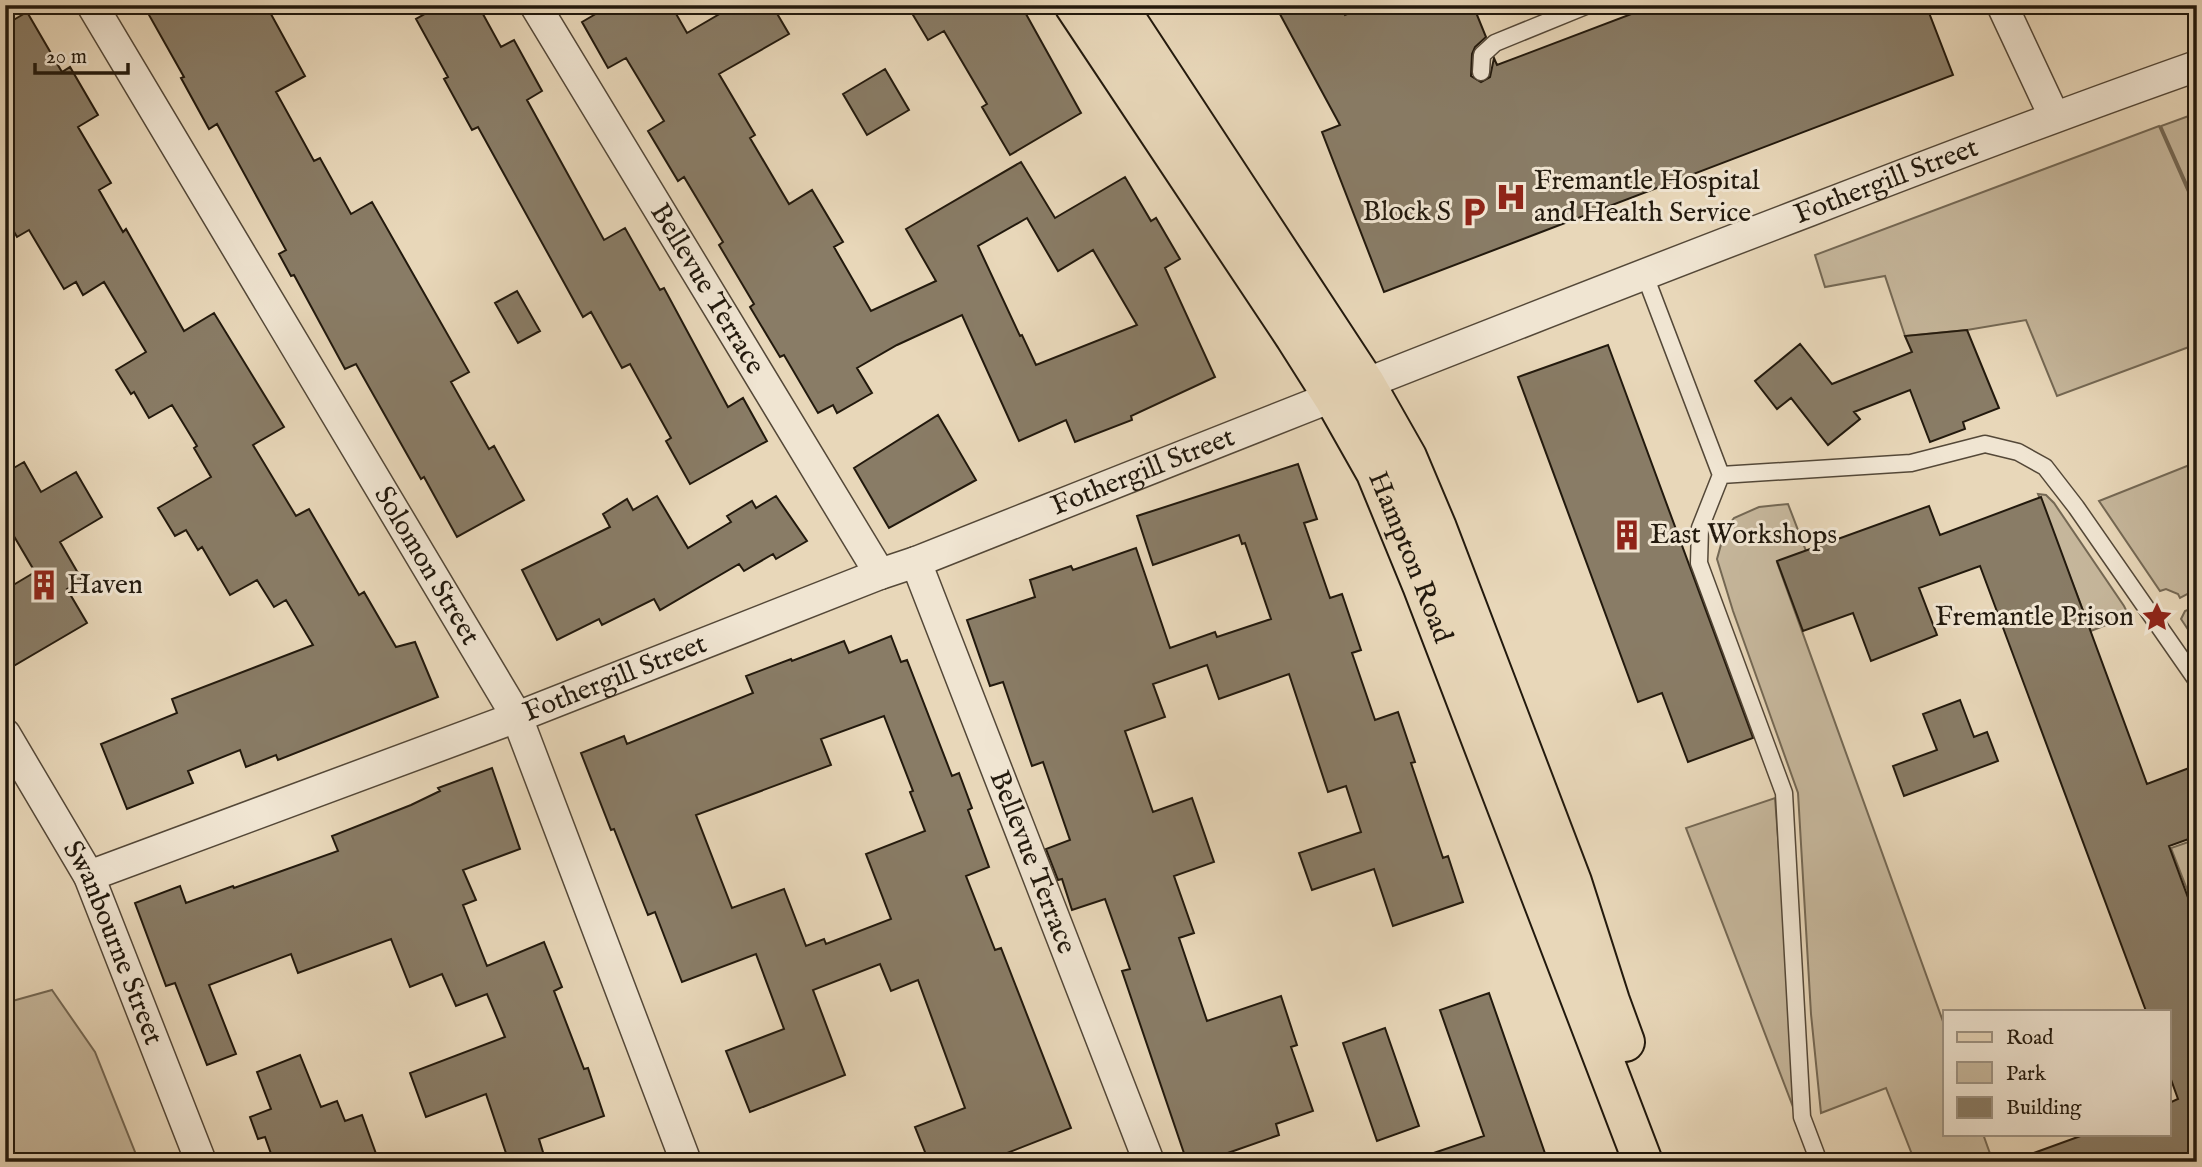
<svg xmlns="http://www.w3.org/2000/svg" width="2202" height="1167" font-family="'IM FELL English',serif">
<style>
.green{fill:#c6b79c;stroke:#746854;stroke-width:2}
.building{fill:#897c66;stroke:#22190d;stroke-width:2;fill-rule:evenodd}
.lines{fill:none;stroke-linecap:round;stroke-linejoin:round}
.service-casing{stroke:#544838;stroke-width:19}
.minor-casing{stroke:#544838;stroke-width:33}
.primary-casing{stroke:#22190d;stroke-width:42}
.service{stroke:#f0e5d2;stroke-width:16}
.minor{stroke:#f0e5d2;stroke-width:30}
.primary{stroke:#e8d7b9;stroke-width:38}
.labels{text-anchor:middle;dominant-baseline:central;stroke-width:6;stroke-linejoin:round;paint-order:stroke}
.poi-label{font-size:28px;fill:#22190d;stroke:#f0e5d2;text-anchor:start}
.street-label{font-size:28px;fill:#22190d;stroke:#f0e5d2}
</style>
<rect width="100%" height="100%" fill="#e8d7b9"/>
<filter id="stains"><feTurbulence type="fractalNoise" baseFrequency=".00286" numOctaves="4"/><feColorMatrix values="0 0 0 0 .2 0 0 0 0 .09 0 0 0 0 .02 0 0 0 .5 -.17"/></filter>
<radialGradient id="worn" r=".72"><stop offset=".6" stop-color="#630" stop-opacity="0"/><stop offset="1" stop-color="#630" stop-opacity=".3"/></radialGradient>
<!-- green -->
<path class="green" d="M2197,113V207L2161,126Z
M2159,126L2197,212V344L2057,396L2026,320L1967,330L1905,336L1885,276L1825,287L1815,255Z
M2197,462V589L2180,598L2178,594L2166,589L2160,591L2099,501Z
M2038,494L2046,495L2054,503L2124,606L2128,614L2124,618L2091,631Z
M1788,504L1806,551L1777,562L1945,1027V1134H1983L1993,1162H1915L1886,1088L1821,1113L1811,1014L1798,793L1733,611L1717,559L1725,530L1734,518L1759,507Z
M2197,606V643L2181,619L2185,611Z
M1775,798L1798,1101L1795,1112L1686,828Z
M2197,839V915L2171,848Z
M52,990L95,1052L139,1162H5V1003Z"/>
<!-- building -->
<path class="building" d="M167,5H266L305,76L276,92L314,161L320,158L351,214L372,202L469,372L451,382L489,449L494,446L524,500L457,537L424,477L421,479L356,364L345,369L294,275L291,276L279,254L286,250L217,124L209,129L181,78L184,77L149,15Z
M441,5H478L501,47L514,40L542,91L527,100L604,240L625,228L660,290L664,288L728,407L743,398L767,441L690,484L666,441L671,438L630,364L622,368L591,312L583,317L478,127L472,130L444,79L448,77L416,19Z
M611,5H671L687,33L735,5H772L789,34L719,74L755,135L750,138L789,204L812,190L843,242L834,247L871,311L936,281L906,229L1021,162L1055,218L1125,177L1151,221L1156,218L1180,259L1165,268L1215,377L1131,416L1132,420L1075,442L1066,420L1019,441L962,315L897,345L857,368L872,393L837,413L833,405L818,413L784,355L780,357L750,307L754,304L719,245L723,242L684,177L678,181L648,131L664,121L626,58L608,68L582,22ZM1027,218L1058,271L1093,250L1137,325L1036,365L1022,335L1020,336L978,246Z
M907,5H1021L1081,113L1010,155L982,107L987,104L944,31L928,40Z
M1275,5H1340L1345,15L1369,5H1473L1486,37L1475,47L1472,54L1471,76L1481,82L1490,77L1494,58L1497,65L1655,5H1926L1953,75L1384,292L1322,132L1340,125Z
M27,12L62,72L70,67L98,115L78,127L111,183L99,190L123,232L126,229L184,331L214,313L284,427L253,445L296,516L309,509L359,595L364,592L396,647L415,642L438,697L278,760L276,755L246,767L240,750L188,771L193,783L127,809L101,744L177,713L172,699L313,645L286,600L274,607L257,580L230,595L202,547L198,550L186,530L175,536L158,508L211,477L194,448L197,446L172,405L149,418L134,392L131,394L116,370L146,352L104,282L83,295L76,282L64,289L29,230L17,237L5,216V25Z
M885,69L909,110L867,135L843,94Z
M517,291L540,331L518,343L495,303Z
M1967,330L1999,408L1963,422L1965,429L1930,442L1910,390L1854,412L1860,419L1828,445L1791,398L1777,409L1755,381L1800,344L1832,384L1912,352L1905,336Z
M1608,345L1753,738L1688,762L1662,693L1638,702L1518,377Z
M938,415L976,480L889,528L854,468Z
M24,462L41,492L76,472L102,517L60,542L82,580L67,589L87,623L5,671V590L35,572L5,521V473Z
M1298,464L1317,519L1304,523L1330,598L1342,594L1361,650L1352,653L1375,720L1398,712L1415,762L1411,763L1443,858L1448,856L1463,902L1393,926L1374,869L1312,890L1299,853L1361,832L1346,786L1328,792L1289,674L1219,699L1207,665L1153,684L1165,717L1125,731L1153,812L1192,798L1214,862L1174,876L1194,933L1179,938L1207,1021L1281,996L1297,1045L1291,1047L1313,1111L1276,1124L1279,1135L1225,1154L1227,1162H1187L1122,971L1130,969L1105,899L1072,910L1062,879L1058,880L1046,849L1070,840L1043,762L1032,766L1003,682L990,686L967,620L1035,597L1030,580L1071,566L1073,570L1136,548L1170,648L1215,632L1217,637L1271,619L1245,543L1242,544L1239,535L1153,565L1137,516Z
M657,496L688,548L731,522L727,516L752,501L756,508L776,496L807,541L776,559L773,554L744,571L739,564L660,610L654,599L602,625L599,619L557,640L522,570L610,527L603,514L627,499L633,510Z
M2041,497L2147,784L2197,765V836L2169,846L2197,922V1162H2018L2017,1159L2086,1134H2169V1103L2178,1099L2169,1074V1011H2146L1980,566L1919,588L1937,635L1871,661L1853,613L1803,631L1777,561L1929,506L1940,535Z
M891,636L901,662L907,660L952,776L959,773L972,808L968,810L989,867L966,876L995,950L1001,948L1071,1128L984,1162H929L915,1127L965,1108L918,980L891,991L880,964L813,990L845,1075L750,1112L726,1051L784,1029L756,954L682,982L655,912L648,915L614,829L611,830L581,753L624,736L627,744L753,693L746,676L791,659L792,661L844,641L849,653ZM884,716L913,791L910,792L925,831L866,854L891,919L826,944L824,939L806,946L784,889L732,908L696,815L831,765L821,739Z
M1960,700L1974,737L1987,732L1998,761L1904,796L1893,766L1937,750L1923,714Z
M492,768L520,849L463,870L476,900L463,905L487,966L544,942L562,987L554,991L584,1069L588,1068L604,1116L539,1139L546,1162H509L486,1094L426,1117L410,1073L505,1037L487,994L456,1006L442,974L410,987L391,939L298,973L291,954L209,985L236,1054L207,1065L175,983L166,986L135,903L180,886L186,903L233,886L234,888L338,851L332,836L411,805L440,791L438,788Z
M1489,993L1548,1162H1420L1419,1158L1484,1136L1440,1010Z
M1385,1028L1419,1126L1377,1141L1343,1043Z
M300,1055L321,1107L337,1101L345,1121L362,1115L379,1162H274L265,1137L258,1139L250,1117L271,1109L257,1072Z"/>
<g class="lines">
<!-- service casing -->
<g class="service-casing">
<path id="service" d="M1481,72L1482,55L1495,43L1588,5
M1644,273L1721,475L1911,463L1985,444L2018,452L2045,467L2076,507L2197,681
M1721,475L1700,528L1699,563L1784,793L1802,1117L1819,1162"/>
</g>
<!-- minor casing -->
<g class="minor-casing">
<g id="minor">
<path id="s1" d="M92,5L517,717L686,1162"/>
<path id="s2" d="M535,5L880,574"/>
<path d="M2002,5L2054,116"/>
<path id="s3" d="M916,562L1149,1162"/>
<path id="s4" d="M5,734L89,876L201,1162"/>
<path id="s5" d="M89,876L517,717L880,574L916,562C1213,444 1510,325 1809,211C1938,161 2066,112 2197,66"/>
</g>
</g>
<!-- primary casing -->
<g class="primary-casing">
<g id="primary">
<path id="s6" d="M1074,5L1295,337L1333,397L1376,473L1422,585L1643,1162"/>
<path d="M1117,5L1365,383L1407,457L1437,528L1572,882L1610,1001L1625,1042"/>
</g>
</g>
<!-- service -->
<use href="#service" class="service"/>
<!-- minor -->
<use href="#minor" class="minor"/>
<!-- primary -->
<use href="#primary" class="primary"/>
</g>
<!-- icons -->
<defs>
<g id="hospital-bare" transform="scale(2.415)"><path d="M-5-5h3v3.5h4V-5h3V5h-3V1.5h-4V5h-3Z" fill="#8f2418" stroke="#f0e5d2" stroke-width="2.5" paint-order="stroke"/></g>
<g id="parking-bare" transform="scale(2.415)"><path d="M-3.5-5.5H1a3.5 3.5 0 0 1 0 7H-1V5.5H-3.5ZM-1-3.4V-.6H.8a1.4 1.4 0 0 0 0-2.8Z" fill="#8f2418" stroke="#f0e5d2" stroke-width="2.5" paint-order="stroke"/></g>
<g id="building-bare" transform="scale(2.415)"><path d="M-4-6H4V6H1V3H-1V6H-4ZM-2.5-4.3h1.7v1.8h-1.7ZM.8-4.3h1.7v1.8H.8ZM-2.5-1h1.7V.8h-1.7ZM.8-1h1.7V.8H.8Z" fill="#8f2418" stroke="#f0e5d2" stroke-width="2.5" paint-order="stroke"/></g>
<g id="sight-bare" transform="scale(2.415)"><path d="M0-6L1.8-2.2L6-1.7L2.9 1.2L3.7 5.4L0 3.3L-3.7 5.4L-2.9 1.2L-6-1.7L-1.8-2.2Z" fill="#8f2418" stroke="#f0e5d2" stroke-width="2.5" paint-order="stroke"/></g>
</defs>
<g fill-rule="evenodd">
<use href="#hospital-bare" x="1511" y="197"/>
<use href="#parking-bare" x="1474" y="212"/>
<use href="#building-bare" x="1627" y="535"/>
<use href="#building-bare" x="44" y="585"/>
<use href="#sight-bare" x="2157" y="617"/>
</g>
<g class="labels">
<!-- poi labels -->
<g class="poi-label">
<text x="1534" y="181">Fremantle Hospital<tspan x="1534" dy="32">and Health Service</tspan></text>
<text x="1451" y="212" text-anchor="end">Block S</text>
<text x="1650" y="535">East Workshops</text>
<text x="67" y="585">Haven</text>
<text x="2134" y="617" text-anchor="end">Fremantle Prison</text>
</g>
<!-- street labels -->
<g class="street-label">
<text stroke="none"><textPath href="#s5" startOffset="1927">Fothergill Street</textPath></text>
<text stroke="none"><textPath href="#s2" startOffset="332">Bellevue Terrace</textPath></text>
<text stroke="none"><textPath href="#s5" startOffset="1129">Fothergill Street</textPath></text>
<text stroke="none"><textPath href="#s6" startOffset="648">Hampton Road</textPath></text>
<text stroke="none"><textPath href="#s1" startOffset="653">Solomon Street</textPath></text>
<text stroke="none"><textPath href="#s5" startOffset="562">Fothergill Street</textPath></text>
<text stroke="none"><textPath href="#s3" startOffset="322">Bellevue Terrace</textPath></text>
<text stroke="none"><textPath href="#s4" startOffset="236">Swanbourne Street</textPath></text>
</g>
</g>
<!-- margin -->
<rect width="2202" height="1167" fill="none" stroke="#e8d7b9" stroke-width="28"/>
<rect x="7" y="7" width="2188" height="1153" fill="none" stroke="#22190d" stroke-width="3.5"/>
<rect x="14" y="14" width="2174" height="1139" fill="none" stroke="#22190d" stroke-width="2"/>
<!-- legend -->
<rect x="1943" y="1010" width="228" height="126" fill="#f0e5d2" stroke="#9e9383" stroke-width="2"/>
<rect x="1957" y="1032" width="35" height="10" fill="#e8d7b9" stroke="#9e9383" stroke-width="2"/>
<text x="2006" y="1044" font-size="21" fill="#22190d">Road</text>
<rect x="1957" y="1062" width="35" height="21" fill="#c6b79c" stroke="#9e9383" stroke-width="2"/>
<text x="2006" y="1080" font-size="21" fill="#22190d">Park</text>
<rect x="1957" y="1097" width="35" height="21" fill="#897c66" stroke="#9e9383" stroke-width="2"/>
<text x="2006" y="1114" font-size="21" fill="#22190d">Building</text>
<!-- scale -->
<path d="M35 63v10h93v-10" fill="none" stroke="#22190d" stroke-width="3.5"/>
<text x="46" y="63" font-size="21" fill="#22190d" stroke="#f0e5d2" stroke-width="5" paint-order="stroke">20 m</text>
<rect width="100%" height="100%" filter="url(#stains)"/>
<rect width="100%" height="100%" fill="url(#worn)"/>
</svg>
